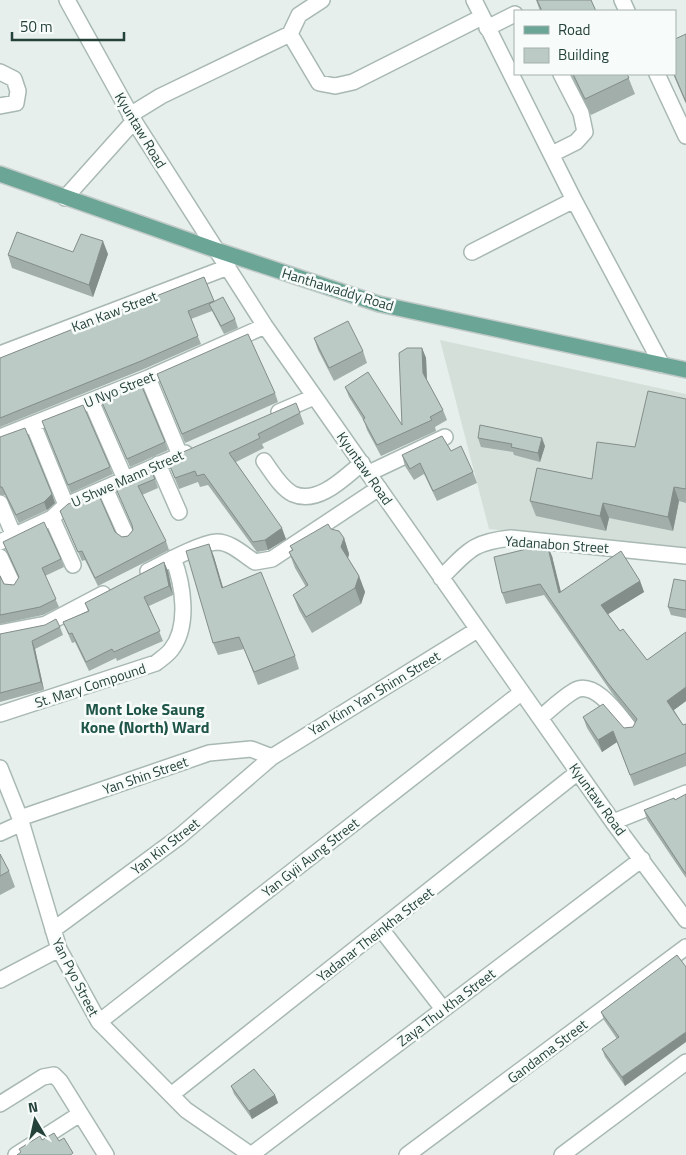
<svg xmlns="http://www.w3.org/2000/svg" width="686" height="1155" font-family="'Titillium Web',sans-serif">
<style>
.built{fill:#d4dfda}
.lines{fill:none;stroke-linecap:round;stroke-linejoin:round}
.minor-casing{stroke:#a8b8b2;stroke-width:18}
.major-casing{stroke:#c2cac8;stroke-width:18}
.minor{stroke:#fff;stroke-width:15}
.major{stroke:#6aa596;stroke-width:15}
.wall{fill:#a1aea9}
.shaded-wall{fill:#838d89}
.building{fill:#bbcac4;stroke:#838d89}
.labels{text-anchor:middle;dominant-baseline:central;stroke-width:5;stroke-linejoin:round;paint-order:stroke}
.street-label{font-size:14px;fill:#24423a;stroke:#f7fbf9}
.quarter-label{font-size:16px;font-weight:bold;fill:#1f5548;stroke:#f7fbf9}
</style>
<rect width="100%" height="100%" fill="#e6efeb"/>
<!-- built -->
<path class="built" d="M440,340L686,394V551L489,529Z"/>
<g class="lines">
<!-- minor casing -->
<g class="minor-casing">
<path id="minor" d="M67,0L134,121L265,326L613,822L686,920
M474,0L574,200L662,365
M622,0L627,11
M487,28L515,14
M290,34L319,83L335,86L353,82L482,17
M0,72L14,79L18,91L16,103L0,106
M657,74L686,136
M130,115L161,96L290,34L299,15L322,0
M552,154L576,142L585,132L581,113L561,74
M65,198L134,121
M472,252L574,200
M0,354L228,267
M148,378L180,455
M91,401L125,479
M279,412L314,397
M33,424L66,505
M0,437L148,378L265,326
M264,461C272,472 281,488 293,494C318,505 344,478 362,463
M158,464L179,512
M369,473L445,437
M105,488L127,537
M0,503L14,536
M52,518L73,565
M0,542L52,518L66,505L185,453
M0,557L13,585
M148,571C164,563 200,543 217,542C231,542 244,555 255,562L272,559L379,488
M441,578C468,551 472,542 511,538L686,556
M0,633L46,624L103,594
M0,714L156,663C161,659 167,655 171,650C190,626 183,584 173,558
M540,718C551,709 562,698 574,691C595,678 620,717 632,731
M0,768L20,818L59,949L99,1022L186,1110L251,1155
M20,818L209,753L251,749L272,757
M613,822L686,793
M0,833L22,823
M381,929L443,1009
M53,930L179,837L272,757L477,630
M0,980L59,949
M99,1022L522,692
M171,1095L578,772
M0,1104L43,1077L54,1075L60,1081L106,1155
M16,1155L80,1114
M251,1155L642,859
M407,1155L686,947
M562,1155L686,1062"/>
</g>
<!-- major casing -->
<g class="major-casing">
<path id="major" d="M0,174L216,250L379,304L686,370"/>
</g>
<!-- minor -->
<use href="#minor" class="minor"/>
<!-- major -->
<use href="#major" class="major"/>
</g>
<!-- wall -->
<path class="wall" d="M536,0H591L596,11H540Z
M686,34V104L673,74H675Z
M571,74H627L635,94L591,115Z
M73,252L108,254L93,297L12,268L8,255Z
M204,277L214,301L235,319L238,328L224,334L212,311L191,319L201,344L144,369L0,427V358Z
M314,338L363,351L367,363L334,381L318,350Z
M422,348L426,358L427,380L443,410L447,420L435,427L436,431L381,456L367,430L364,421L349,397L345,387L402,425Z
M157,374L275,393L278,402L185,443Z
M100,398L165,442L168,450L130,467Z
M686,399V503L679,501L673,531L609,518L606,531L536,516L530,501L592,479L635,447Z
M300,413L304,424L262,444L264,448L236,462L286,539L268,550L257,552L208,485L200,487L198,482L179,489L167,459Z
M45,429L110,467L113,474L71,493Z
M0,437L52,494L55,503L47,510L19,523L5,495H0Z
M478,438L545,446L540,462L514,455L513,452L481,447Z
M451,451L473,472L477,483L437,501L424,474L414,480L405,466L402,455Z
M155,479L158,488L142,495L166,541L169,550L98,586L85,560L82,561L60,511L115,532L122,537L128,536L133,530V527L114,484Z
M331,529L344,538L349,554L348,558L359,576L365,592L361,604L312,633L299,610L293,595L306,587L295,568L289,552L292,550L290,546Z
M3,542L61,559L64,567L45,576L59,607L43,615L0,624V576L4,584L14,585L19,578Z
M209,544L214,557L223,588L295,656L299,669L258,685L244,649L218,655L213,643Z
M552,556L560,592L640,581L644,592L608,614L620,631L686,701L674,710L683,725L686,724V766L634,786L617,742L602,752L587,728L583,717L624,728L633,727L635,723L612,693L544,595L506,604L502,593Z
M164,562L168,571L173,595L149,606L163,641L117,661L116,658L89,671L75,642L72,643L63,622L88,611L85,603Z
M686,581V618L671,615L668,607Z
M60,627L63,635L35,649L44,690L0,702V634Z
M686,794V878L647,820L644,810L675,800Z
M0,854L9,871L15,887L0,895Z
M677,955L625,1086L605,1057L602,1049L617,1039L604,1020L601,1012Z
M231,1086L275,1095L278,1103L252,1119L234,1094Z"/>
<!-- shaded-wall -->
<path class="shaded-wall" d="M103,241L108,254L93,297L89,285Z
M422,348L426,358L427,384L423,373Z
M542,438L545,446L540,462L538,453Z
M674,487L679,501L673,531L668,517Z
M52,494L55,503L47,510L44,502Z
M603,503L609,518L606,531L600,516Z
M282,528L286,539L268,550L265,540Z
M344,538L349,554L347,562L341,547Z
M209,544L214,557L227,601L222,588Z
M547,544L552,556L564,604L559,593Z
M164,562L168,571L173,595L169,586Z
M359,576L365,592L361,604L355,588Z
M640,581L644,592L605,616L601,605Z
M32,641L35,649L44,690L41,682Z
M686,687V701L671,712L667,701Z
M613,731L617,742L602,752L598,740Z
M686,1032V1042L625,1086L622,1077Z
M275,1095L278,1103L252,1119L249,1111Z"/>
<!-- building -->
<path class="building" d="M537,0H591L596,11H542Z
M686,34V102L674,74H675V39Z
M573,74H627L629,78L585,99Z
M17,232L73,252L81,234L103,241L89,285L8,255Z
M204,277L214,301L188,311L198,336L141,361L0,418V358Z
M223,297L235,319L221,326L209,304Z
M348,321L363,351L329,368L314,338Z
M248,334L275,393L182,434L157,374Z
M407,348H422L423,373L443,410L430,417L432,420L377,445L363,419L365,418L345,387L368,372L402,425L399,353Z
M140,382L165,442L127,459L100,398Z
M648,391L686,399V489L674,487L668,517L603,503L600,516L530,501L537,468L592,479L597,442L635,447Z
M296,403L300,413L258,434L260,438L229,453L282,528L265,540L253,542L204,474L197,476L195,471L175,478L167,459Z
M83,405L110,467L68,485L42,421Z
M480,425L542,438L538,453L511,447L512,444L478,438Z
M25,428L52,494L44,502L16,515L2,487H0V437Z
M442,436L451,451L461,446L473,472L433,491L420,463L410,469L402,455Z
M150,468L155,479L138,486L166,541L95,578L82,551L78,552L60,511L68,504L97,491L115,532L122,537L128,536L133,530L132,525L114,484Z
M44,522L61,559L42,568L56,599L40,607L0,615V576L4,584L14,585L19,577L3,542Z
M328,524L331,529L339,531L344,538L341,547L359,576L355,588L306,617L293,595L308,585L289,552L293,550L290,546Z
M209,544L222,588L261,572L295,656L254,672L239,637L213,643L186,551Z
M547,544L559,593L621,551L640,581L601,605L620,631L623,629L647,660L686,632V687L667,701L683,725L686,724V753L630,775L613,731L598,740L583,717L603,704L624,728L633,727L637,719L607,682L540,584L502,593L494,557Z
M164,562L169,586L144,597L160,631L114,652L112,649L86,662L72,633L69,634L63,622L89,611L85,603Z
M674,579L686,581V610L668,607Z
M56,619L60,627L32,641L41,682L0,693V634L45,625Z
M686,794V874L644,810L674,798L675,800Z
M0,854L9,871L0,876Z
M677,955L686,967V1032L622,1077L602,1049L619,1037L601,1012Z
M254,1069L275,1095L249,1111L231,1086Z
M54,1133L59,1141L64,1138L73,1153L70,1155H17L21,1152L19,1149L40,1136L42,1140Z"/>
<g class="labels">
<!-- street labels -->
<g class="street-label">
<text transform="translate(141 130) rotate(59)">Kyuntaw Road</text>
<text transform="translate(338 289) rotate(17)">Hanthawaddy Road</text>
<text transform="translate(114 311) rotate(-21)">Kan Kaw Street</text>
<text transform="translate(119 389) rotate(-22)">U Nyo Street</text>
<text transform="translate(365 468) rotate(55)">Kyuntaw Road</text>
<text transform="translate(127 478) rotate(-24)">U Shwe Mann Street</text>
<text transform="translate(557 544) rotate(4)">Yadanabon Street</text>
<text transform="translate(90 685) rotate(-18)">St. Mary Compound</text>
<text transform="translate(374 693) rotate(-31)">Yan Kinn Yan Shinn Street</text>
<text transform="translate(145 775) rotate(-19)">Yan Shin Street</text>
<text transform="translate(598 799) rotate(54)">Kyuntaw Road</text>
<text transform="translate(165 846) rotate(-38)">Yan Kin Street</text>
<text transform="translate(310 857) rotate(-38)">Yan Gyii Aung Street</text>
<text transform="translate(375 934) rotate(-38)">Yadanar Theinkha Street</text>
<text transform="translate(76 977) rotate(63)">Yan Pyo Street</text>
<text transform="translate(446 1007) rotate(-37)">Zaya Thu Kha Street</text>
<text transform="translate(547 1051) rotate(-37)">Gandama Street</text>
</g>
<!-- quarter labels -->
<g class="quarter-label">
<text x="145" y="709">Mont Loke Saung<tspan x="145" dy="18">Kone (North) Ward</tspan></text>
</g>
</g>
<!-- legend -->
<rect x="514" y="10" width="162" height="65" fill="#f7fbf9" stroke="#a3b1ad"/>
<rect x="524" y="26" width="25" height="8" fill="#6aa596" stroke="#a3b1ad"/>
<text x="558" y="35" font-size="15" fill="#24423a">Road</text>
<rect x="524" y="48" width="25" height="15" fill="#bbcac4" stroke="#a3b1ad"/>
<text x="558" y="60" font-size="15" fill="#24423a">Building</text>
<!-- north arrow -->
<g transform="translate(35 1120) rotate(351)" stroke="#f7fbf9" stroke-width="4" paint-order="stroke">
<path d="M0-4L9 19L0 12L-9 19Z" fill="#24423a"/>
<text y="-8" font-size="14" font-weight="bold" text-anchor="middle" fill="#24423a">N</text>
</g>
<!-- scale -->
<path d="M12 32v8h112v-8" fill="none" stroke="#24423a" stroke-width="2.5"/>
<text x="20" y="32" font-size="15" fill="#24423a" stroke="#f7fbf9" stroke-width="4" paint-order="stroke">50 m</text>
</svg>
